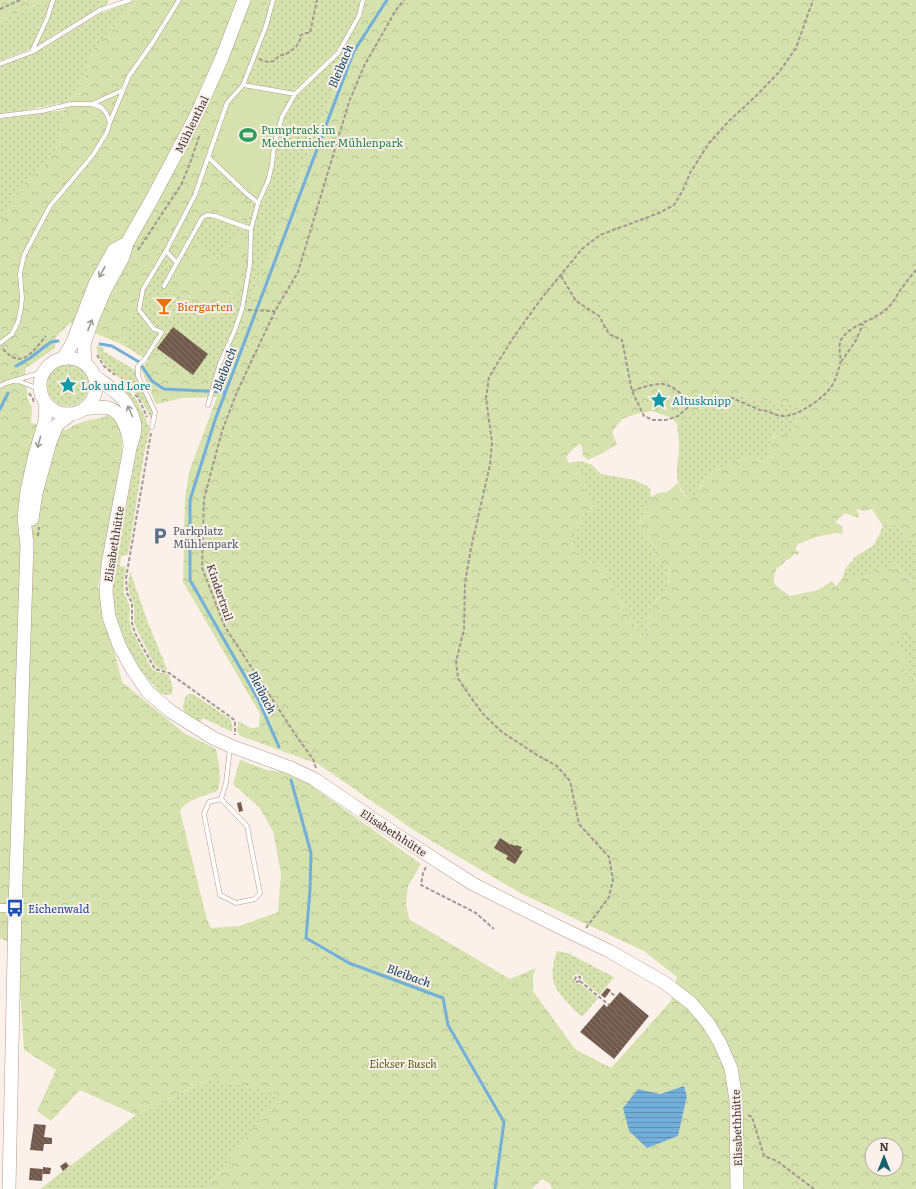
<svg xmlns="http://www.w3.org/2000/svg" width="916" height="1189" font-family="Literata,serif">
<style>
.grass{fill:url(#grass-dots)}
.forest{fill:url(#forest-crowns);fill-rule:evenodd}
.garden{fill:#d5e2ad}
.water{fill:url(#water-rules)}
.lines{fill:none;stroke-linecap:round;stroke-linejoin:round}
.stream{stroke:#73afdb;stroke-width:3}
.building{fill:url(#building-back-hatch)}
.service-casing{stroke:#b3998a;stroke-width:5}
.minor-casing{stroke:#b3998a;stroke-width:9}
.primary-casing{stroke:#b3998a;stroke-width:14}
.path{stroke:#a39891;stroke-width:2;stroke-dasharray:4 2;stroke-linecap:butt}
.service{stroke:#fff;stroke-width:4}
.minor{stroke:#fff;stroke-width:8}
.primary{stroke:#fff;stroke-width:13}
.oneway{stroke:#a09b98}
.labels{text-anchor:middle;dominant-baseline:central;stroke-width:4;stroke-linejoin:round;paint-order:stroke}
.street-label{font-size:11px;fill:#423731;stroke:#fcf1ea}
.leisure-label{font-size:11px;fill:#27864d;stroke:#fcf1ea;text-anchor:start}
.food-label{font-size:11px;fill:#c56008;stroke:#fcf1ea;text-anchor:start}
.culture-label{font-size:11px;fill:#0d838f;stroke:#fcf1ea;text-anchor:start}
.service-label{font-size:11px;fill:#4e5e75;stroke:#fcf1ea;text-anchor:start}
.transit-label{font-size:11px;fill:#164399;stroke:#fcf1ea;text-anchor:start}
.park-label{font-size:11px;font-style:italic;fill:#505c13;stroke:#fcf1ea}
.water-label{font-size:12px;font-style:italic;fill:#12415f;stroke:#fcf1ea}
</style>
<defs>
<pattern id="grass-dots" width="8" height="8" patternUnits="userSpaceOnUse"><rect width="8" height="8" fill="#d5e2ad"/><path d="M2 2h.1M6 6h.1" fill="none" stroke="#b8c295" stroke-width="1.8" stroke-linecap="round"/></pattern>
<pattern id="forest-crowns" width="20" height="18" patternUnits="userSpaceOnUse"><rect width="20" height="18" fill="#d5e2ad"/><path d="M2 6a3 3 0 1 1 6 0M12 15a3 3 0 1 1 6 0" fill="none" stroke="#b8c295"/></pattern>
<pattern id="water-rules" width="6" height="5" patternUnits="userSpaceOnUse"><rect width="6" height="5" fill="#73afdb"/><path d="M0 2.5h6" fill="none" stroke="#608fb2"/></pattern>
<pattern id="building-back-hatch" width="6" height="6" patternUnits="userSpaceOnUse"><rect width="6" height="6" fill="#715a4b"/><path d="M-1 5l2 2M0 0l6 6M5-1l2 2" fill="none" stroke="#867468"/></pattern>
</defs>
<rect width="100%" height="100%" fill="#fcf1ea"/>
<!-- grass -->
<path class="grass" d="M47,0H109L106,6L54,35L38,46L0,61V21Z
M134,0H138L92,51L86,76L69,102L11,113L0,114V66L38,51L101,13Z
M268,0H369L250,304L224,374L214,384L176,378L123,345L133,311L161,246L220,175L215,159L238,88L248,66Z
M64,110L59,144L48,163L27,180L0,226V119Z
M96,346L103,347V351L135,370L136,378L154,413L152,421C148,413 144,403 138,396C126,380 99,367 96,346Z
M47 385a21 21 0 1 1 42 0a21 21 0 1 1-42 0Z
M120,384L123,385L136,399L145,417L150,429L144,455L128,555L121,556L120,566L126,567L124,578V593L129,604L130,609L129,618L131,629L152,669C158,673 163,673 169,675L173,688L172,694C168,696 163,695 160,693L140,669L125,643L119,629L114,606L113,584L117,556L139,436L116,387Z
M736,395L794,405L795,419L793,434L788,437L774,436L771,439L770,451L766,462L760,461L750,456C737,461 718,467 707,476C701,482 698,490 695,498H689C669,479 680,466 679,443C679,436 677,430 677,424L703,407L718,403Z
M581,461L592,465L601,474L635,480L650,488L651,497L649,505L643,515L639,526L656,547L653,557L668,570C669,578 670,585 665,592C663,595 658,596 656,600C650,608 654,612 646,620L647,635L646,640L642,638L634,625L618,594L602,568L580,557L572,547L573,538L580,525L584,512H594V500L586,494L584,479L569,463Z
M891,524L895,525L903,530L904,538L908,540L916,539V580L913,581L903,575L896,562L891,571L887,572H874L862,578L843,577L845,569L855,557L874,545L883,526Z
M130,571L147,620L167,669L166,670L159,669L154,664L138,632L134,622V605L129,592L128,586Z
M916,635V680L905,677L906,665L891,641L902,637Z
M189,694H193L230,719C233,724 233,727 232,732L203,718L200,722C185,713 179,713 186,696Z
M557,951L568,953L614,977L600,995L583,981V977L581,975L576,974L573,976L575,982L578,984L580,983L598,998L584,1015L581,1016L577,1013C556,989 546,985 557,951Z
M211,1079L281,1094L211,1183L208,1189H40L136,1115Z"/>
<!-- forest -->
<path class="forest" d="M0,0H47L0,21Z
M138,0H268L248,67L238,88L215,159L220,175L253,206L247,221L207,212L190,234L219,261L234,234L247,242L243,287L212,322L168,289L176,256L161,246L133,311L123,345L70,323L56,337L55,348L25,369L28,401L32,407L31,423L66,430C77,422 92,419 105,417L107,414C124,424 122,437 122,455L98,586L122,682L184,733L216,749C218,760 223,782 217,791C205,796 186,799 180,811L207,920L211,928L240,926L278,912L281,874L273,831L259,807L233,784L240,760L267,770L282,772L309,784L421,864L408,886L406,903L409,919L510,979L536,968L533,976V991L575,1049L611,1068L671,1001L677,977L644,951L522,894L418,833L318,764L240,736L237,731L238,721L251,728L259,727L260,714L183,582L185,500L189,472L217,397L183,398L156,404L141,369L155,353L191,380L224,374L250,304L369,0H916V539L908,540L904,538L903,530C895,525 892,523 883,526L872,509L863,511L856,509L859,514V518L845,513L835,522L842,526L843,534L836,533L816,537L798,544L795,550L799,552L798,555L794,554L790,559L786,560L783,564L777,568C769,587 777,585 790,596L818,590L832,581L836,586L843,577C857,577 869,581 877,566L887,572L891,571L896,562L903,575L912,581L916,580V635L902,637L892,641L906,657V665L905,677L916,680V1189H552L550,1184L542,1179L532,1189H208L211,1183L280,1094L211,1079L136,1115L80,1090L51,1121L37,1111L56,1070L24,1050L17,946L0,938V226L14,197L27,180L48,163L59,144L64,110L86,76L92,51ZM736,395L794,405L795,419L793,434L788,437L782,431L771,439L770,451L766,462L760,461L750,456C737,461 718,467 707,476C701,482 698,490 694,498H688L681,491L678,483L667,492L658,493L651,497L649,505L643,515L639,526L656,547L653,558L668,570C669,578 670,585 665,592C663,595 658,596 656,600C650,608 654,612 646,620L647,635L646,640L642,638L634,625L618,594L602,568L580,557L572,547L573,538L580,525L584,512H594L596,508L594,500L586,494L584,479L582,470L569,463L566,457L570,452L579,444L582,446L583,456L588,460L605,452L617,444L612,432L622,419L636,414L652,411L672,418L677,424L703,407L718,403ZM684,1086L687,1096L678,1136L647,1148L638,1089L660,1094ZM872,1145H896V1169H872Z"/>
<!-- garden -->
<path class="garden" d="M238,88L278,93L282,94C283,98 284,100 284,103C283,111 278,119 276,127C270,150 270,174 258,196L255,197L252,196L220,166L215,159Z"/>
<!-- water -->
<path class="water" d="M684,1086L687,1096L678,1136L647,1148L629,1131L623,1108L638,1089L660,1094Z"/>
<g class="lines">
<!-- stream -->
<path class="stream" d="M100,344L112,346L139,362L152,381L164,389L225,392
M16,366L30,358L51,342L58,341
M0,409L8,393
M279,747L258,699L190,580V500L215,420L354,51L387,0
M291,780L311,853L310,890L306,938L349,963L443,998L448,1025L504,1122L495,1189"/>
</g>
<!-- building -->
<path class="building" d="M173,327L208,354L193,375L157,348Z
M241,802L243,811L239,812L237,803Z
M500,838L511,845V844L515,846L516,845L522,847L520,850L523,851L515,864L506,859L508,856L494,848Z
M607,988L611,990L605,998L601,995Z
M620,992L649,1016L614,1059L580,1032L604,1004L607,1007Z
M34,1124L46,1125L44,1137L52,1138V1144H44L43,1151L30,1150Z
M66,1162L69,1166L63,1171L60,1166Z
M43,1167L51,1168L50,1174H43Z
M30,1168L43,1169L42,1181L29,1180Z"/>
<g class="lines">
<!-- service casing -->
<g class="service-casing">
<path id="service" d="M32,51L47,19L53,0
M0,64L32,52L100,10L130,0
M243,85L295,94
M92,104L123,90
M0,116L42,111L71,104H92L101,107L106,113L110,122L107,132L93,155L50,206L24,255L20,274L22,298L21,308L18,322L12,334L0,343
M110,122L129,76L153,42L179,0
M209,158L246,193L258,203
M166,251L177,263
M164,286L202,218L207,215L215,216L251,229
M16,380L39,389
M0,386L6,383L43,372
M208,405L220,363L234,332L242,309L250,264L251,229L258,203L268,181L272,165L274,146L282,117L295,94L338,53L359,16L363,0
M152,427L155,412L138,376V366L145,359L162,332L154,329L139,310L143,289L166,251L195,195L227,103L243,85L266,26L273,0
M221,799L247,826L260,893L255,899L236,903L220,895L204,814L209,802Z
M221,799L226,783L230,748"/>
</g>
<!-- minor casing -->
<g class="minor-casing">
<path id="minor" d="M0,908H15"/>
</g>
<!-- primary casing -->
<g class="primary-casing">
<path id="primary" d="M40 386a28 28 0 1 1 56 0a28 28 0 1 1-56 0Z
M63,358L72,344L95,284L114,250L127,243
M85,363L84,345L87,335L93,318L104,292L123,257L127,243L152,199L196,116L221,60L244,0
M94,376C103,383 112,388 120,396C127,403 134,416 135,427C135,434 132,441 130,448L108,564L106,592L109,617L119,645L132,669L148,692L170,711L213,738L231,746L291,768L314,779L397,835L473,884L559,927L609,951L665,983L691,1003L708,1023L720,1043L731,1068L736,1100L737,1189
M84,409C92,408 101,406 109,408C123,413 128,431 130,445
M32,519L36,493L50,442L57,425L71,414
M9,1189L15,908L27,545L24,518L27,491L35,455L45,421L46,404"/>
</g>
<!-- path -->
<path class="path" d="M0,9L20,0
M259,59L268,62L274,61L279,56L288,53L296,47L300,40V36L304,33H310L317,0
M138,250L181,185L189,166L200,134
M561,276L576,301L599,316L609,334L622,340L632,391L644,416L653,420H666L678,416L692,404L705,400L718,398H732L760,410C769,410 775,416 783,416C797,417 824,398 831,387C836,380 838,371 840,364C842,355 836,345 843,337C853,324 872,321 884,311C891,306 895,299 899,292C904,285 910,277 916,270
M248,310L275,311
M3,349C22,371 33,351 46,336
M97,355L104,366L115,375
M841,362L855,342L863,324
M632,391C640,388 655,383 663,384C675,386 684,397 692,404
M29,393L33,399L34,404
M135,395L138,397L147,417
M151,433L126,578L127,593L132,603V623L135,633L155,669L169,673L232,718L235,721V735
M38,536L39,527
M316,768L313,759L297,737L225,627L202,568L204,499L222,431L237,392L275,311L298,272L349,102L364,66L396,10L404,0
M426,867L423,873L421,885L476,913L494,929
M586,928L609,897L613,880L609,857L579,824L570,781L557,766L537,755L502,732L483,714L467,692L458,678L456,662L464,629L465,583L471,548L490,465L492,442L486,398L489,377L513,338L541,299L582,249L600,235L659,213L674,205L683,190L690,173L709,143L729,121L757,95L780,71L796,48L813,0
M580,981L576,982L575,980L576,977L577,976L580,977V981L609,1005
M611,993L616,996
M748,1115L752,1117L764,1156L777,1161L814,1189"/>
<!-- service -->
<use href="#service" class="service"/>
<!-- minor -->
<use href="#minor" class="minor"/>
<!-- primary -->
<use href="#primary" class="primary"/>
</g>
<!-- one-way arrows -->
<defs><path id="oneway-shaft" d="M-6 0H5M1.5-3L5.5 0L1.5 3" fill="none" stroke-width="1.6" stroke-linecap="round" stroke-linejoin="round"/></defs>
<g class="oneway">
<use href="#oneway-shaft" transform="translate(102 272) rotate(119)"/>
<use href="#oneway-shaft" transform="translate(90 325) rotate(-69)"/>
<use href="#oneway-shaft" transform="translate(130 411) rotate(-114)"/>
<use href="#oneway-shaft" transform="translate(39 442) rotate(105)"/>
</g>
<!-- icons -->
<defs>
<g id="stadium-bare" transform="scale(1.38)"><path d="M0-5a6.5 5 0 1 0 0 10a6.5 5 0 1 0 0-10ZM-3.5-1.8h7v3.6h-7Z" fill="#2e9e5b" stroke="#fcf1ea" stroke-width="2.5" paint-order="stroke"/></g>
<g id="bar-bare" transform="scale(1.38)"><path d="M-6-5H6L.8 .8V4.5H3.5V6h-7V4.5H-.8V.8Z" fill="#e8710a" stroke="#fcf1ea" stroke-width="2.5" paint-order="stroke"/></g>
<g id="sight-bare" transform="scale(1.38)"><path d="M0-6L1.8-2.2L6-1.7L2.9 1.2L3.7 5.4L0 3.3L-3.7 5.4L-2.9 1.2L-6-1.7L-1.8-2.2Z" fill="#0f9aa8" stroke="#fcf1ea" stroke-width="2.5" paint-order="stroke"/></g>
<g id="parking-bare" transform="scale(1.38)"><path d="M-3.5-5.5H1a3.5 3.5 0 0 1 0 7H-1V5.5H-3.5ZM-1-3.4V-.6H.8a1.4 1.4 0 0 0 0-2.8Z" fill="#5c6f8a" stroke="#fcf1ea" stroke-width="2.5" paint-order="stroke"/></g>
<g id="bus-bare" transform="scale(1.38)"><path d="M-5-6H5V4H4V6H2V4H-2V6H-4V4H-5ZM-3.5-4V0h7V-4ZM-3.5 1.2v1.5H-2V1.2ZM2 1.2v1.5H3.5V1.2Z" fill="#1a4fb4" stroke="#fcf1ea" stroke-width="2.5" paint-order="stroke"/></g>
</defs>
<g fill-rule="evenodd">
<use href="#stadium-bare" x="248" y="135"/>
<use href="#bar-bare" x="164" y="306"/>
<use href="#sight-bare" x="68" y="385"/>
<use href="#sight-bare" x="659" y="400"/>
<use href="#parking-bare" x="160" y="536"/>
<use href="#bus-bare" x="15" y="908"/>
</g>
<g class="labels">
<!-- street labels -->
<g class="street-label">
<text transform="translate(191 124) rotate(-64)">Mühlenthal</text>
<text transform="translate(113 544) rotate(-81)">Elisabethhütte</text>
<text transform="translate(221 592) rotate(71)">Kindertrail</text>
<text transform="translate(394 832) rotate(33)">Elisabethhütte</text>
<text transform="translate(736 1128) rotate(-92)">Elisabethhütte</text>
</g>
<!-- leisure labels -->
<g class="leisure-label">
<text x="261" y="129">Pumptrack im<tspan x="261" dy="13">Mechernicher Mühlenpark</tspan></text>
</g>
<!-- food labels -->
<g class="food-label">
<text x="177" y="306">Biergarten</text>
</g>
<!-- culture labels -->
<g class="culture-label">
<text x="81" y="385">Lok und Lore</text>
<text x="672" y="400">Altusknipp</text>
</g>
<!-- service labels -->
<g class="service-label">
<text x="173" y="530">Parkplatz<tspan x="173" dy="13">Mühlenpark</tspan></text>
</g>
<!-- transit labels -->
<g class="transit-label">
<text x="28" y="908">Eichenwald</text>
</g>
<!-- park labels -->
<g class="park-label">
<text x="403" y="1063">Eickser Busch</text>
</g>
<!-- water labels -->
<g class="water-label">
<text transform="translate(340 66) rotate(-67)">Bleibach</text>
<text transform="translate(224 369) rotate(-69)">Bleibach</text>
<text transform="translate(263 692) rotate(63)">Bleibach</text>
<text transform="translate(409 975) rotate(20)">Bleibach</text>
</g>
</g>
<!-- north arrow -->
<g transform="translate(884 1157)"><circle r="19" fill="#fcf1ea" stroke="#b2a7a0"/>
<path d="M0-3L7 15L0 10L-7 15Z" fill="#18626f"/>
<text y="-6" font-size="11" font-weight="bold" text-anchor="middle" fill="#423731">N</text>
</g>
</svg>
